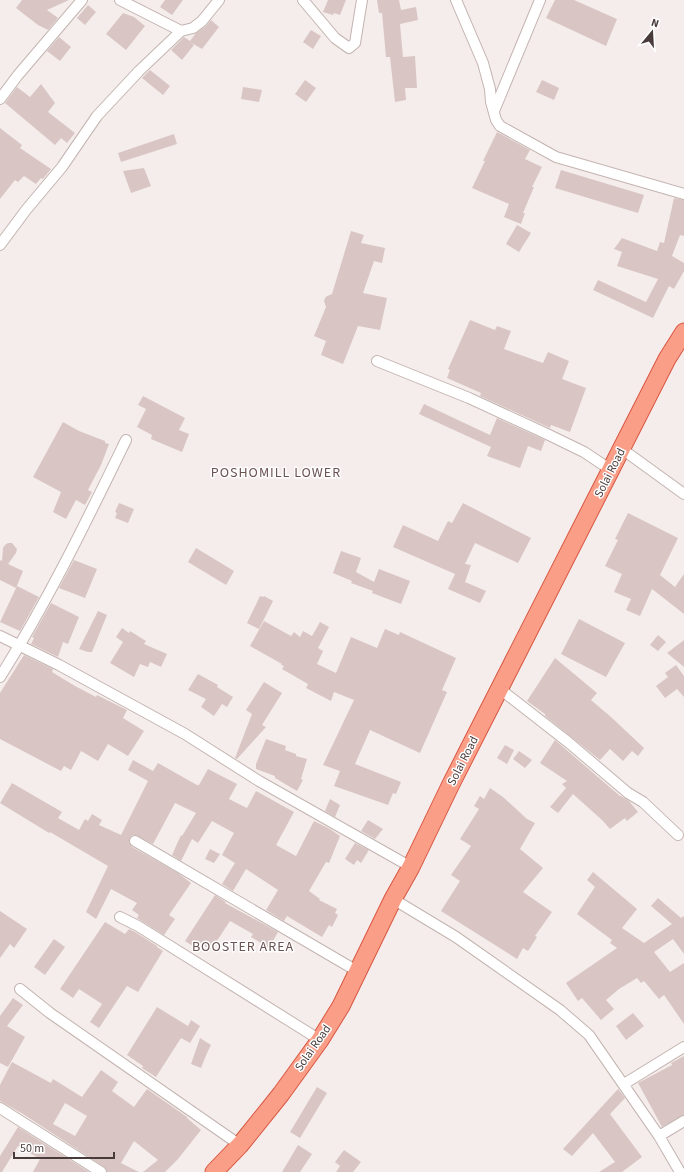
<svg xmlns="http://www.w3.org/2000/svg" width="684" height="1172" font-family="'Source Sans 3',sans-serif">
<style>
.building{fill:#d9c6c4;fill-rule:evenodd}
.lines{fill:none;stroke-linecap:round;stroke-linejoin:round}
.minor-casing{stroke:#c3b4b0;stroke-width:12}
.trunk-casing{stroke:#d95641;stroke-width:19}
.minor{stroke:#fff;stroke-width:10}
.trunk{stroke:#fa9e88;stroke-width:17}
.labels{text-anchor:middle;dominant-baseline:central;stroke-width:3;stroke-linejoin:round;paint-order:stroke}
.street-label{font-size:12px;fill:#493b39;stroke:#fff}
.quarter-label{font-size:14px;letter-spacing:1px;fill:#6b5350;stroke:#fff}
</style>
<rect width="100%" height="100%" fill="#f5edeb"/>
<!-- building -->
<path class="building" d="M22,0H69L47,10L58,18L48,30L38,25L16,8Z
M165,0H183L172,15L160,7Z
M328,0H346L340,15L334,13L333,15L323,12Z
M377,0H399L401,10L416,7L418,20L400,24L403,57L415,56L417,88H405L406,100L395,102L390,57H386L382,13H379Z
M555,0H574L617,19L606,46L546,18Z
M88,5L96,12L85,25L77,18Z
M123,13L134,17L145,26L126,50L106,34Z
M211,20L219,27L202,49L190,42L194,45L182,60L171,50L184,37L190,41L196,33L206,26Z
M311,30L321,36L313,49L303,42Z
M59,37L71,47L60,61L47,51Z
M150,70L170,86L163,95L142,78Z
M305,80L316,88L306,102L295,94Z
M542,80L559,88L554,100L536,92Z
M41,84L55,103L48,112L75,133L67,143L61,138L55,145L5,103L17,87L30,97Z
M243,87L262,90L259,102L241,99Z
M0,128L22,145L20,148L51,169L43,179L41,178L36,184L24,176L18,182L15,180L0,199Z
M497,132L530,150L525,159L542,167L532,187H534L523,213H525L521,224L504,217L509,204L472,188L485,161H483Z
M174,134L177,144L121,162L118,153Z
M144,168L151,186L131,193L123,171Z
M561,170L644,195L638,213L555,188Z
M674,198L684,200V236L680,235L672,256L684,263V271L674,289L669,286L653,318L593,290L598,280L646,302L658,279L617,266L622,252L614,249L622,238L657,251L660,242L664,243Z
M517,225L531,233L519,252L506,244Z
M351,231L364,235L361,243L385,248L382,263L374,261L363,293L387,298L380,330L358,326L343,364L321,355L326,341L314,336L326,307L324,301L325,298L327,296L332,294Z
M470,320L495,330L497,326L511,331L504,349L543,363L548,352L569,361L562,379L586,388L570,432L551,425L550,428L480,396L481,393L447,378L450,370L448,369Z
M143,396L185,418L179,430L189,434L182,452L151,439L152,435L137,427L146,409L138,405Z
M424,404L490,435L497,418L545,440L541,451L528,446L520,468L487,456L491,447L419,414Z
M63,422L79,431L105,441V443L109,444L101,465L88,490L92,492L85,505L76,500L66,519L53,512L61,492L33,477Z
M119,503L134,509L128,523L115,518L117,513L115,512Z
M463,503L531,538L518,563L475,543L465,564L471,565L465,582L486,591L480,603L448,589L455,574L393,547L403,525L438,541L448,521L452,523Z
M628,513L678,538L660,575L675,587L684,574V614L652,589L640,616L626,610L631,599L614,592L622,574L605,566L618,540L615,539Z
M8,543H12L17,549L16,553L8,564L23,571L16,588L0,580V560L2,561L3,548L5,545Z
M196,548L234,571L226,585L188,562Z
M341,551L361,558L356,572L374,582L379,569L410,581L401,604L372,593L373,591L351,583L352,581L333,573Z
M74,560L97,569L85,598L59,588Z
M17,586L39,597L20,631L0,622Z
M260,596L263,597L264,596L273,601L259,629L247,623Z
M51,603L79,617L68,644L63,642L58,657L31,644L34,638L32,637Z
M98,611L107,615L92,652H88L79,649Z
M579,619L625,643L606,677L561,654Z
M264,621L291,636L294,632L300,637L303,631L312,636L320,622L329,627L318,648L323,651L317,664L336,673L351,637L377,648L385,629L399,635L400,632L456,658L442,690L447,692L420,753L370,730L355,764L401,782L396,794L393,793L388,805L334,786L340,771L323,765L354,700L334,692L331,701L306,688L308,684L282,669L284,666L281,665L282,664L250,646Z
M122,628L129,633L130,631L146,641L144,644L167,654L161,667L150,662L148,667L140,664L134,677L110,663L123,642L116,637Z
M658,635L666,642L658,651L650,645Z
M684,640V667L667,653Z
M24,655L53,669L52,672L75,686L96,697L97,695L127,710L123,718L144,731L128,756L108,744L98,761L81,751L71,770L64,766L61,771L0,739V693Z
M555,658L597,693L591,700L611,717L644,748L638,756L632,751L623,761L610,749L600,760L545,716V714L527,701Z
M676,665L684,676V697L677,689L665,698L656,686L668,677L665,673Z
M198,674L218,685L217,687L233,697L227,707L222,704L214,716L201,707L206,699L188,690Z
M264,682L282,693L262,725L266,727L237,759L235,758L252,714L246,710Z
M266,739L286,746L285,750L296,754V756L307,759L301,779L303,780L297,791L275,778V776L256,769V764Z
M555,740L620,796H621L629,801L638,812L627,821L625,818L610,829L602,820L573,794L558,813L550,807L566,788L562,784L567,781L540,763Z
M505,745L514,750L507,764L497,758Z
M519,751L532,760L525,768L513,759Z
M133,760L153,771L158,763L197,785H199L208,769L237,784L229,799L247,808L256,791L294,812L276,845L296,856L314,821L330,829L340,836L329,863L326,862L309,891L320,899L319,900L337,909L335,913L338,915L332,927L329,925L322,937L287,916L284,921L266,910L278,890L246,869L233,891L222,884L235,863L222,855L234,833L212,821L198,843L192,839L181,861L172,855L181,835L182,836L196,813L175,803L153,844L135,835L131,836L129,841L132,847L178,873L191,883L169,915L175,919L164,935L137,918L139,915L132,910L137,903L111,889L96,919L86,912L108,866L50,832L49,833L0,803L12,783L62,812L58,818L79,830L85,819L88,821L92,814L102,820L99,825L121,835L148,781L128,770Z
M490,788L503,797L527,819L535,823L520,849L543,868L523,892L552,912L535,936L537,937L528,951L523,948L517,959L441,911L460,881L451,875L471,846L460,839L479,809L474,806L480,796L484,799Z
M330,799L340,805L335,817L325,811Z
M368,820L383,829L375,839L361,831Z
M355,843L369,850L361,863L357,860L354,865L345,859Z
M210,849L220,854L214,863L205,859Z
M593,872L637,909L622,928L644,943L672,924L651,906L658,898L681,918L684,916V954L673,939L654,952L670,972L684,963V1024L664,995L659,999L644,981L641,983L637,978L619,989L606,1000L614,1009L601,1020L582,998L578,1001L566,983L617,948L610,943L612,940L577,914L595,887L587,880Z
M215,895L226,902L225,903L278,932L269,948L251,937L253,934L230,921L211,950L200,943L196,948L185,941Z
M0,911L27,929L14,948L10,944L0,958Z
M105,922L125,934L129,929L135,932L157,946V947L163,951L138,992L127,986L99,1028L90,1022L102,1004L79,989L73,998L60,989Z
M54,939L65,947L45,975L34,967Z
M13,998L23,1005L7,1026L25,1037L8,1067L0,1063V1016Z
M157,1007L188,1026L191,1020L200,1026L190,1043L181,1038L156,1077L142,1068L143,1066L127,1055Z
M633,1013L644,1026L626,1040L616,1026Z
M200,1038L211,1045L207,1053L201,1068L191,1064Z
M684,1056V1115L662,1127L638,1083L672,1065L671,1063Z
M12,1062L51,1083L53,1079L82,1097L101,1070L118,1082L112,1091L134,1107L147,1089L187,1117V1118L201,1130L178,1159L165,1172H143L158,1160L134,1141L121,1163L139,1172H107L104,1167L23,1114L0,1101V1085ZM65,1103L87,1116L75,1136L53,1124Z
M317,1087L327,1093L300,1138L290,1132Z
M618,1089L625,1098L610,1114L642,1157L622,1172H599L615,1162L593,1133L572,1156L563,1149Z
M18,1127L89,1172H33L40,1159L18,1146L2,1172H0V1156Z
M298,1145L312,1154L300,1172H282Z
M344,1150L361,1162L353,1172H336L340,1166L335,1162Z"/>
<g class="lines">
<!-- minor casing -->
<g class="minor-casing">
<path id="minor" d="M120,0L181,31L193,28L202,21L219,0
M303,0L335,38L349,48L355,43L362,0
M456,0L483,63L490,89L491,102L496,120L500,126L556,157L684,194
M0,99L18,75L82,0
M494,111L540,0
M0,245L26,210L62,167L97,116L139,71L181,31
M377,361L469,398L547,434L584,452L611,470
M622,449L684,494
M0,636L59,665L185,734L259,781L411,867
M0,677C48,601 87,520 126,440
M500,689L568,742L628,793L643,802L678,835
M135,841L357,971
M393,899L456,937L560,1010L589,1035L659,1136L680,1172
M120,917L138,926L320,1040
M20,989L50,1013L240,1145
M624,1084L684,1047
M0,1108L101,1172
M659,1136L684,1121"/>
</g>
<!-- trunk casing -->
<g class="trunk-casing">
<path id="trunk" d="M214,1172L240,1145L281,1094L320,1040L341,1006L393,899L411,867L451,784L667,359L684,332"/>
</g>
<!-- minor -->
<use href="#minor" class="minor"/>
<!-- trunk -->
<use href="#trunk" class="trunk"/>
</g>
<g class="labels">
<!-- street labels -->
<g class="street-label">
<text transform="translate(610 473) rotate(-63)">Solai Road</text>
<text transform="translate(463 761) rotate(-63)">Solai Road</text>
<text transform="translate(313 1048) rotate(-55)">Solai Road</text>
</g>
<!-- quarter labels -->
<g class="quarter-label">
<text x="276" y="473">POSHOMILL LOWER</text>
<text x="243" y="947">BOOSTER AREA</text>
</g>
</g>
<!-- north arrow -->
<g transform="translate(652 32) rotate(18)" stroke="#ffffff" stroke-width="3" paint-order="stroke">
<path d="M0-3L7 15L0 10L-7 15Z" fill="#493b39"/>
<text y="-6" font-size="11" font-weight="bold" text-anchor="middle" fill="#493b39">N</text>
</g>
<!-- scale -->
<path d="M14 1152v6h100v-6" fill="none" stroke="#493b39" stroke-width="2"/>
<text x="20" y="1152" font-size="12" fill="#493b39" stroke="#ffffff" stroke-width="3" paint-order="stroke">50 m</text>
</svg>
